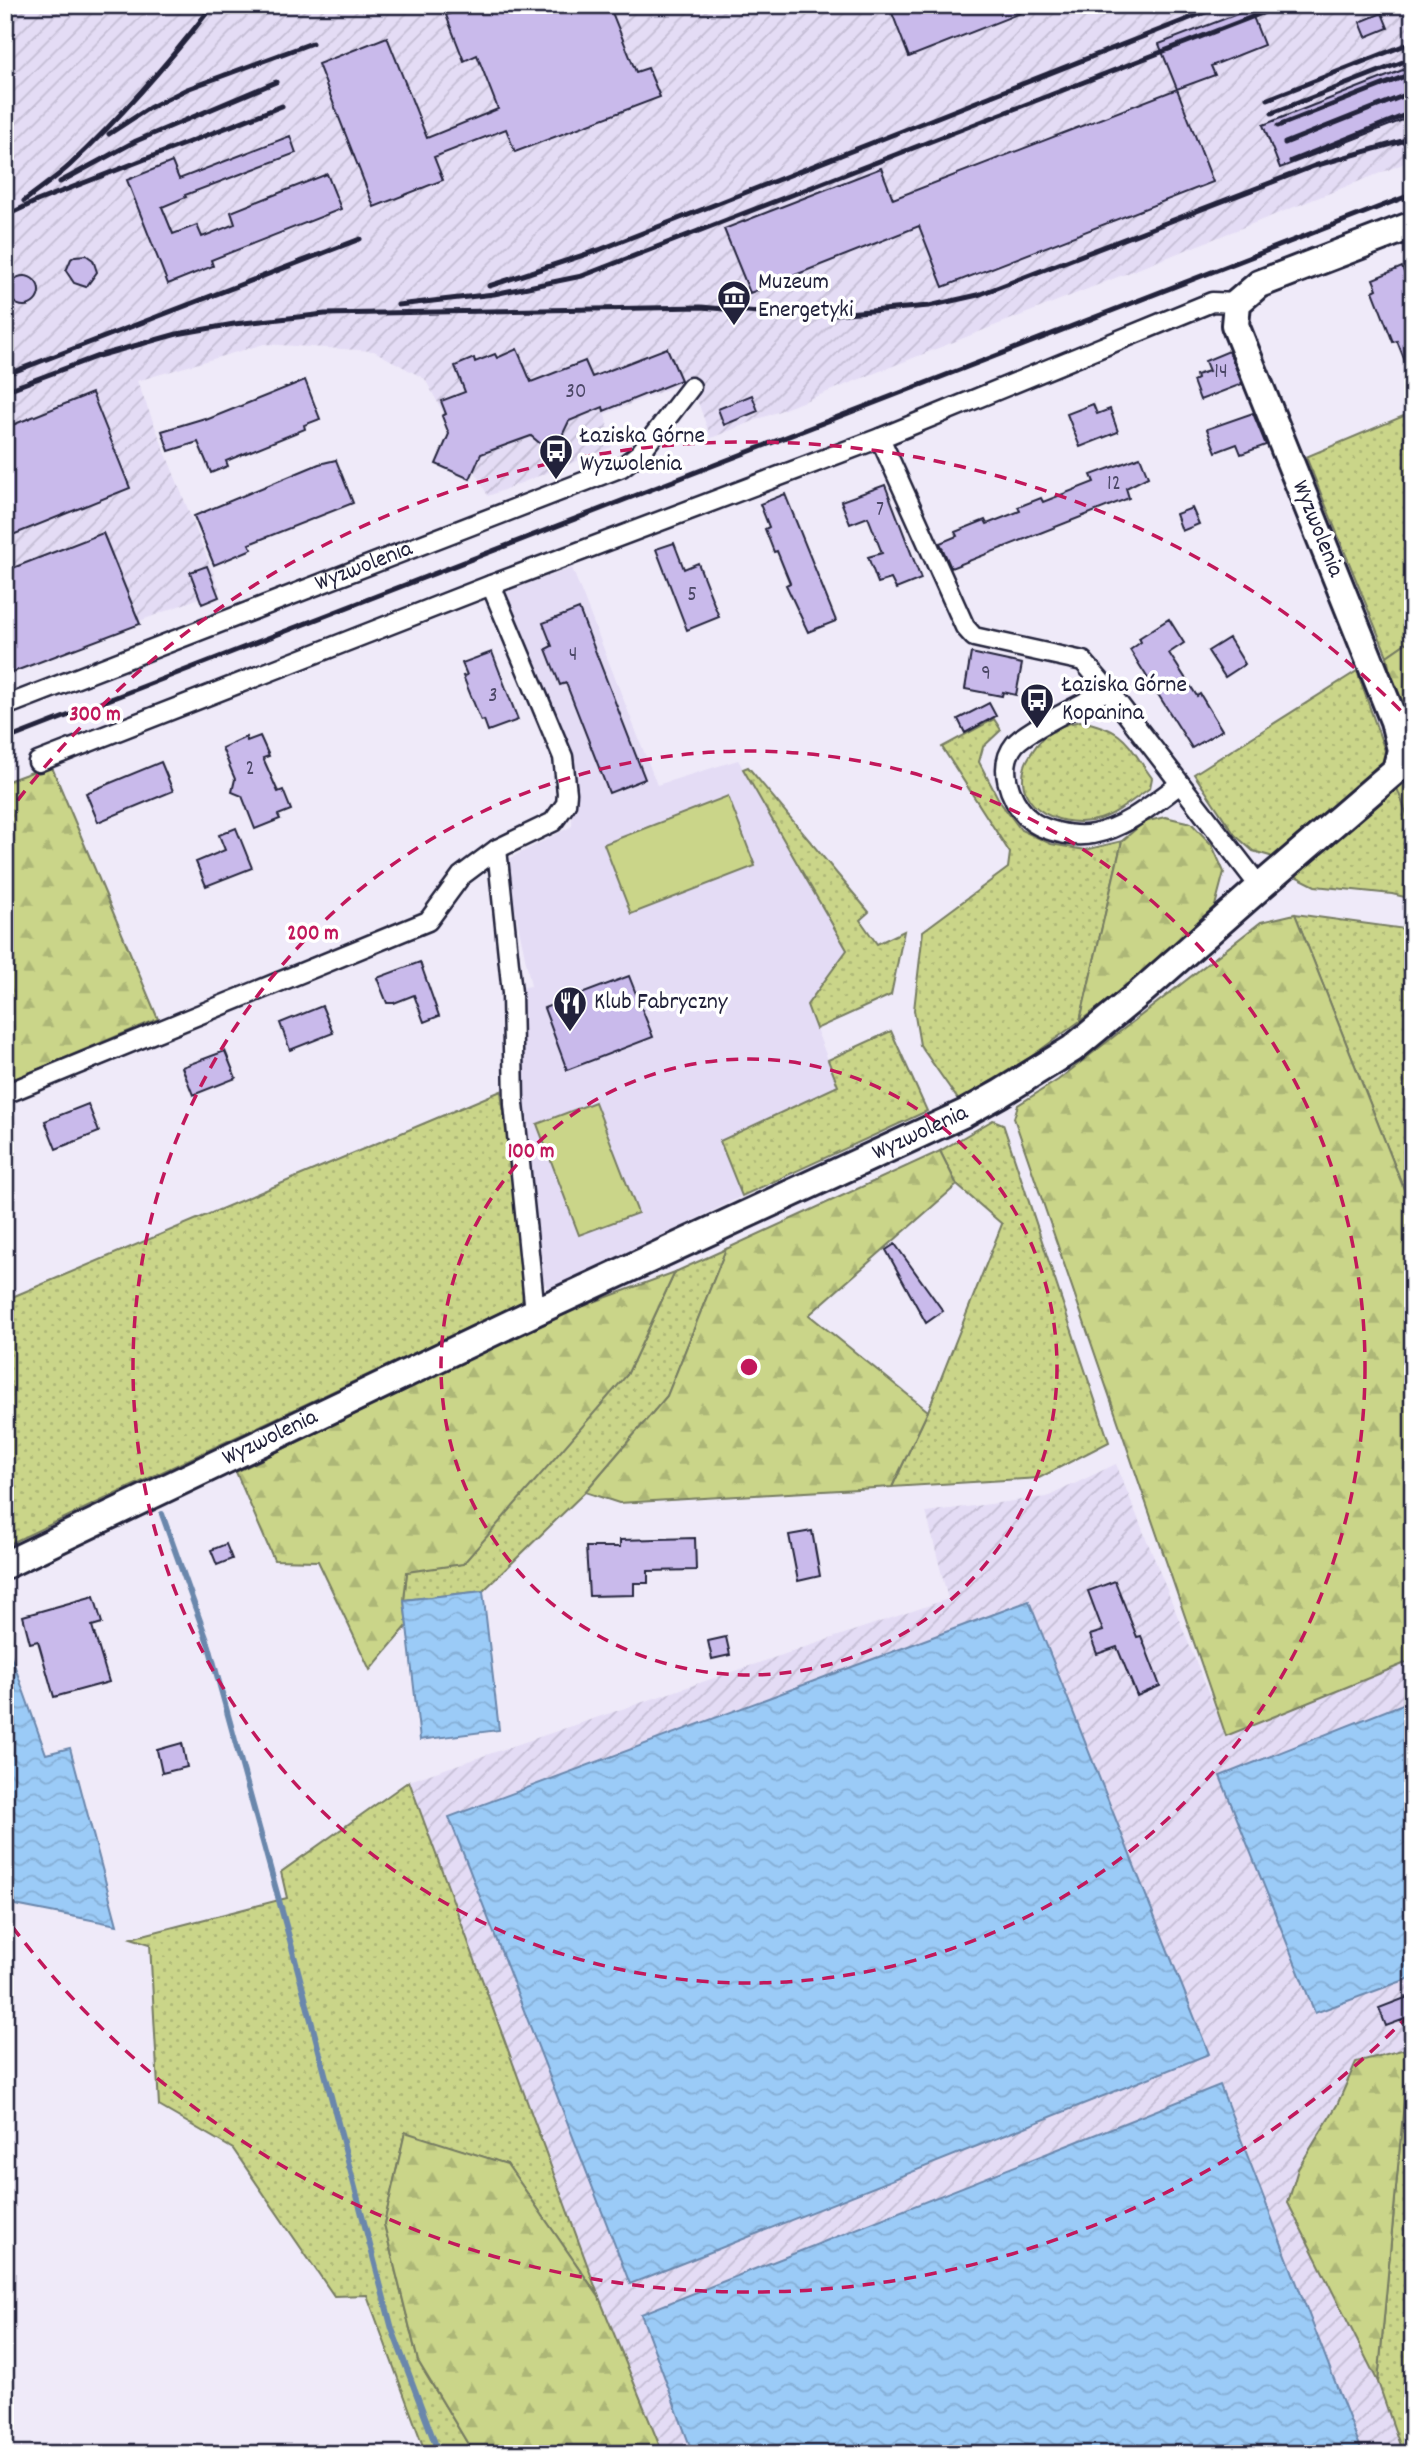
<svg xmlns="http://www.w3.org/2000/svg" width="1418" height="2459" font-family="Dekko,sans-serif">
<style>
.built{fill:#e4dcf5}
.industrial{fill:url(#industrial-furrows)}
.grass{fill:url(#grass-dots);stroke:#767c62;stroke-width:2}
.forest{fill:url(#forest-firs);stroke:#767c62;stroke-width:2}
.garden{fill:#cad589;stroke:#767c62;stroke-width:2}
.water{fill:url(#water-waves);stroke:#6b87ac;stroke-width:2}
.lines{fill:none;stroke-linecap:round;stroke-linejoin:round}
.stream{stroke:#6b87ac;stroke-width:6}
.building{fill:#c9baeb;stroke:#22223b;stroke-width:2}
.street-casing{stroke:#22223b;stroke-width:23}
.secondary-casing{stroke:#22223b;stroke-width:32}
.street{stroke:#fff;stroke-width:18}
.secondary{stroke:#fff;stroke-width:26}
.rail{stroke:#22223b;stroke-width:5}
.ring{fill:none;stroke:#c2185b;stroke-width:3.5;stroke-dasharray:12 9}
.labels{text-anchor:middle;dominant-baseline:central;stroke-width:7;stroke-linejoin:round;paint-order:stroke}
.number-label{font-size:21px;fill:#4c4867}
.poi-label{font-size:24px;fill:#22223b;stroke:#fff;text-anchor:start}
.street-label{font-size:24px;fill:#22223b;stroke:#fff}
.centre{fill:#c2185b;stroke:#fff;stroke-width:3.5}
.ring-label{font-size:21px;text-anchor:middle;font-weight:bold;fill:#c2185b;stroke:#fff;stroke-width:7;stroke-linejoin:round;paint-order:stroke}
</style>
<defs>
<pattern id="industrial-furrows" width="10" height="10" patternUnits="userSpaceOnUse" patternTransform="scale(1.75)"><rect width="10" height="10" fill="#e4dcf5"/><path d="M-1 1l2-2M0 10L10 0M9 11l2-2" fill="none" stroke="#c3bcd3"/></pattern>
<pattern id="grass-dots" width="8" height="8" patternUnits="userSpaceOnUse" patternTransform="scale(1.75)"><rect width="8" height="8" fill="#cad589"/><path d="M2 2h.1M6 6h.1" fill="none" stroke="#adb777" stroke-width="1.8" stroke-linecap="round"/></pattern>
<pattern id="forest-firs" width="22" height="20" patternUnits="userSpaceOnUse" patternTransform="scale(1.75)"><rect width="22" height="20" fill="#cad589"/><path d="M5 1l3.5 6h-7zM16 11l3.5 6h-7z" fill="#adb777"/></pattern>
<pattern id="water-waves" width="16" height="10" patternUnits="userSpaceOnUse" patternTransform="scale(1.75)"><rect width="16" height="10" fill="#9bcbf7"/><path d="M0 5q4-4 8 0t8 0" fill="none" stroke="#85aed5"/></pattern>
</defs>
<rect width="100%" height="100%" fill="#efeaf9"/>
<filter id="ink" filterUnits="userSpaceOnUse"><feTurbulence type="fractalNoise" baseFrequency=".0143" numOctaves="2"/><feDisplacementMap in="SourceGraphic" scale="14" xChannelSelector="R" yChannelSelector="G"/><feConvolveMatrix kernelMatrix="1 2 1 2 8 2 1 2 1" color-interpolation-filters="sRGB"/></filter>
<g filter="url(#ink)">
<!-- built -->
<path class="built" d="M572,568L657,785L738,760L848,950L807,1005L838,1086L721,1141L742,1196L551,1292L541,1279L520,1113V988L531,986L505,861L572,826L574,766L501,593Z"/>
<!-- industrial -->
<path class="industrial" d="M5,5H1413V160L711,438L690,380L605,414L612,447L488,496L425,379L374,351L264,344L137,381L220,590L5,673Z
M1116,1464L1226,1736L1413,1660V2046L1356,2062L1288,2203L1378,2382L1403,2454H663L599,2297L409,1781L948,1599L926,1512L1047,1497Z"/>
<!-- grass -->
<path class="grass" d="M1413,412V638L1387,656L1306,457Z
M1357,671L1413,831V899L1392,894L1315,886L1293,875L1270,856L1253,851L1235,835L1194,774Z
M994,719L1001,730L983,747L979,762L1000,802L1021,830L1051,844L1085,850L1122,841L1080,1021L1032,1056L959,1101L920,1045L914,1010L923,931L1008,868L1010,853L942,747Z
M1080,721C1126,730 1126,742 1152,778L1150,788C1134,799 1118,813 1100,819C1065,830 1012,810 1025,766C1026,761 1030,756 1032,752C1038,742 1049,731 1059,727C1066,724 1073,723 1080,721Z
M748,767L869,912L860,920L877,944L904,931L891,995L816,1029L807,1005L847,950L743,769Z
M1295,914L1413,930V1212Z
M891,1031L927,1111L742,1196L720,1141L838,1086L828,1060Z
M501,1091L524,1278L522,1302L5,1546V1300Z
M993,1120L1003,1124L1109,1442L1039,1478L892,1487L928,1411L1002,1224L957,1185L940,1151Z
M726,1249L667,1396L585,1492L483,1591L404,1600L407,1572L627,1375L675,1272Z
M409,1781L599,2297L507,2164L405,2133L384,2224L418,2361L474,2454H426L367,2295L334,2296L233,2149L159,2106L150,1944L131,1938L287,1898L281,1872Z
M1413,2046V2454H1403L1378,2382L1409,2048Z"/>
<!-- forest -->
<path class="forest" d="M1413,638V745L1394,695L1387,656Z
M51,765L158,1019L5,1083V782Z
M1413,773V831L1397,788Z
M1165,817L1191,823L1212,845L1224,872L1215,906L1134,981L1080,1021L1122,841L1144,822Z
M1295,914L1413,1212V1660L1226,1736L1014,1118L1018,1105L1058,1080L1261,922Z
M940,1151L957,1185L809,1315L928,1411L892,1487L619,1503L585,1492L667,1396L726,1249Z
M675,1272L627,1375L463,1564L407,1572L404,1600L407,1626L370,1670L318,1561L274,1560L236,1472L561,1314Z
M1409,2048L1378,2382L1288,2203L1298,2169L1337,2105L1356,2062Z
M405,2132L507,2164L599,2297L663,2454H474L418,2361L384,2224Z"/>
<!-- garden -->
<path class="garden" d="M728,796L755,866L631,914L604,844Z
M595,1102L638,1213L579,1235L537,1124Z"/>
<!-- water -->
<path class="water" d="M483,1591L499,1730L420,1740L404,1600Z
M1029,1601L1209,2054L630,2284L449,1817Z
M5,1639L46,1754L70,1748L117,1925L15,1905L5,1887Z
M1413,1700V1977L1315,2013L1220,1776Z
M1220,2085L1363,2454H693L641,2314Z"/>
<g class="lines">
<!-- stream -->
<path class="stream" d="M162,1514L209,1646L291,1944L392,2329L439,2454"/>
</g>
<!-- building -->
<path class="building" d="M470,5H609L636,72L648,68L660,97L515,152L506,129L434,157L443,180L374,207L318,64L387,37L427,138L498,109L477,55L464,61L446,15Z
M889,5H1037L1038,6L909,57Z
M1250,9L1264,45L1211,66L1215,75L1177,89L1159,44Z
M1382,13L1388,28L1366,37L1360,22Z
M1413,66V116L1280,168L1263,125Z
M1177,89L1213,182L943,287L919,226L750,293L724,229L881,168L893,199Z
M290,136L296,153L185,195L186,197L162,207L173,234L197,225L202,237L235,224L231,212L327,174L341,209L211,260L213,266L168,284L127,180L172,162L179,179Z
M86,255L93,260L97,272L86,287L74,283L66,271L71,259L75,256Z
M1402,267L1413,295L1412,379L1397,341L1393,342L1373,291L1377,289L1373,279Z
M9 291a15 15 0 1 1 30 0a15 15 0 1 1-30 0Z
M667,348L681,380L604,411L603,407L569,421L559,442L553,445H542L531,436L481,454L470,479L436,464L449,434L442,416L446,414L441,401L465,392L455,366L474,358L475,362L495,354L497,358L517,349L531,382L585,361L592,377Z
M1229,351L1242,384L1200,400L1193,381L1197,379L1196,375L1209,371L1205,361Z
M305,380L320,419L304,425L305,429L226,461L228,466L211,473L198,442L169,451L162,431L205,418L206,420Z
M92,393L130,488L5,538V428Z
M752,395L758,411L724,425L718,409Z
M1093,404L1097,414L1110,409L1118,432L1080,447L1067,414Z
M1253,413L1266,445L1241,454L1237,444L1216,452L1207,429Z
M1140,457L1148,477L1126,488L1129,498L951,568L940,543L957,536L955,532L985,520L987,524L1020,511L1018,507L1041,498L1043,502L1094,482L1091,475Z
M336,460L353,503L249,544L252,549L214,565L194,516L319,464Z
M885,485L921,579L896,589L891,579L878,583L868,557L882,553L868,517L850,524L841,501Z
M785,494L836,621L808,632L786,585L790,583L777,551L774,552L765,529L769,527L760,504Z
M1192,508L1199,524L1182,531L1176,514Z
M103,533L140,624L5,675V571Z
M674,543L684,569L698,563L719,617L687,630L656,549Z
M207,566L219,597L202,604L190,572Z
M579,609L645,779L609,793L566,683L560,685L546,649L552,646L543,623Z
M1169,619L1184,643L1169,653L1197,696L1200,694L1222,730L1192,748L1130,650L1141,642L1139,638Z
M1229,638L1245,664L1225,677L1208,651Z
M492,652L518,720L488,731L484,720L481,721L463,676L467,675L462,663Z
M971,653L1022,664L1016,695L1003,692L1002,696L965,689Z
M989,703L996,716L965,733L958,719Z
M260,736L269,756L263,758L278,792L283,790L291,810L278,815L280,819L255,829L242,796L232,792L235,779L222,748L246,737L247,741Z
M161,762L173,791L98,822L86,793Z
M236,828L252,868L206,886L196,862L225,850L219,835Z
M420,962L439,1016L424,1022L414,995L394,1003H387L377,978Z
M629,976L653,1037L567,1070L544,1008Z
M322,1006L333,1033L290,1050L280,1023Z
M225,1051L236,1078L193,1095L182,1067Z
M88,1104L99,1132L56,1149L45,1121Z
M895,1244L943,1311L926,1323L886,1250Z
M812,1531L820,1576L798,1581L789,1535Z
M695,1538L696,1570L648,1571V1583H634V1595L589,1596L586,1547H620V1540Z
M226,1544L232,1559L217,1565L211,1550Z
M1115,1581L1137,1637L1141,1636L1160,1686L1137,1696L1117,1647L1097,1654L1090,1635L1103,1631L1088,1591Z
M94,1596L102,1623L92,1626L109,1682L54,1697L38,1641L30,1643L23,1616Z
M726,1637L730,1655L712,1659L708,1641Z
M182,1743L187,1767L162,1773L157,1750Z
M1413,1995V2016L1386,2026L1379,2008Z"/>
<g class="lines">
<!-- street casing -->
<g class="street-casing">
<g id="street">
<path d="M880,438L965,627L974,637L1083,661L1108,690L1260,887"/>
<path d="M491,585L563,757L567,793L566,804L553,822L497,849"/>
<path d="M1108,690C1087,702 1028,729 1015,744C997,766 1009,798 1027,817C1040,831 1074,838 1093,834C1126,828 1154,803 1180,784"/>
<path id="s1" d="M5,706L622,467L640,453L691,387"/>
<path d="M38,762L491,585L880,438L1212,302L1237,303"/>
<path d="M5,1094L428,921L461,876L497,849L512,993L514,1104L535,1312"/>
</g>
</g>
<!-- secondary casing -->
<g class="secondary-casing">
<g id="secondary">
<path id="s2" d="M5,1565L535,1312L965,1113L1001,1093L1072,1049L1141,992L1260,887L1396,770L1401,750L1394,721L1235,325L1237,303L1259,284L1413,225"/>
</g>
</g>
<!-- street -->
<use href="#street" class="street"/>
<!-- secondary -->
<use href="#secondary" class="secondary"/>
<!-- rail -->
<path class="rail" d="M1268,99L1413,42
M1272,113L1413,58
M1278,126L1413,73
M109,134L149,108L187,89L312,43
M1285,143L1413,92
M1291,161L1413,112
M60,182L136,141L276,82
M24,201C39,189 56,178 70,165C122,116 169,62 213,5
M5,216L37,201L282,106
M489,286L599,250L1208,11
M398,305L494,294L582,276L1283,5
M5,375L360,239
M5,391L98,356L177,334L234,324L325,314L701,307L770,313L835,314L929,306L978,295L1314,166L1413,138
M5,740L1413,194"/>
</g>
</g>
<!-- distance rings -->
<g class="ring">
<circle cx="749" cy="1367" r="308"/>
<circle cx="749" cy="1367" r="616"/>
<path d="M1409 2015A925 925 0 0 1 5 1917M5 817A925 925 0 0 1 1409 719"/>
</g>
<!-- icons -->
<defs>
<g id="museum-pin" transform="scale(1.75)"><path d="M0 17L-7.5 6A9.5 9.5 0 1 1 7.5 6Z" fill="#22223b" stroke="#fff"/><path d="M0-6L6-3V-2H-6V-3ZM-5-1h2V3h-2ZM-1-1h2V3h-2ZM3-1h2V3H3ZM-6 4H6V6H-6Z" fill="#fff"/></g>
<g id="bus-pin" transform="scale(1.75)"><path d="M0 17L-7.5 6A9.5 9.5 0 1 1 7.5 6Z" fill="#22223b" stroke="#fff"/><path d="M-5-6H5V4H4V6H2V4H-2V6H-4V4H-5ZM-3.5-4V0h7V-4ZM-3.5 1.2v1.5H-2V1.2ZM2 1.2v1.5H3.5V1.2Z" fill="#fff"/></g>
<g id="restaurant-pin" transform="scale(1.75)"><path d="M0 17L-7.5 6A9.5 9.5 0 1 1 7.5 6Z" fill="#22223b" stroke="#fff"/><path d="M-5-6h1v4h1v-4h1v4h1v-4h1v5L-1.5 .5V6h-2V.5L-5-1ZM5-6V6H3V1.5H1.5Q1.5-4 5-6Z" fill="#fff"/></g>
</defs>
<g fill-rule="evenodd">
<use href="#museum-pin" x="734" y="297"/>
<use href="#bus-pin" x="556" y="451"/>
<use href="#bus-pin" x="1037" y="700"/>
<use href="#restaurant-pin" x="570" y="1003"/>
</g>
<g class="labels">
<!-- number labels -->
<g class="number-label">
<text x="1221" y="373">14</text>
<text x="576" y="393">30</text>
<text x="1114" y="485">12</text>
<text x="880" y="511">7</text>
<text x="692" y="596">5</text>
<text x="573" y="656">4</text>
<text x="986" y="675">9</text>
<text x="493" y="697">3</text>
<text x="250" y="770">2</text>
</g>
<!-- poi labels -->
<g class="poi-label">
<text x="758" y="283">Muzeum<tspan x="758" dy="28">Energetyki</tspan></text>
<text x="580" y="437">Łaziska Górne<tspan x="580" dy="28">Wyzwolenia</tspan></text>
<text x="1062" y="686">Łaziska Górne<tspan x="1062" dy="28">Kopanina</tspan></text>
<text x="594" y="1003">Klub Fabryczny</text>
</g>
<!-- street labels -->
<g class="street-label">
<text transform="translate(1317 529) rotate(68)">Wyzwolenia</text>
<text stroke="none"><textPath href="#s1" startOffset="385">Wyzwolenia</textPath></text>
<text stroke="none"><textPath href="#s2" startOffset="1012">Wyzwolenia</textPath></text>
<text stroke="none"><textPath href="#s2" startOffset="294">Wyzwolenia</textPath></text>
</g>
</g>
<circle cx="749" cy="1367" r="10" class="centre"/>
<g class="ring-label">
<text x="95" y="720">300 m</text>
<text x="313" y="939">200 m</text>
<text x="531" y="1157">100 m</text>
</g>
<!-- margin -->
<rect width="1418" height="2459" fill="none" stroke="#fff" stroke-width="28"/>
<rect x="14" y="14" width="1390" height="2431" fill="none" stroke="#22223b" stroke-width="2.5" filter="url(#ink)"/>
</svg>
